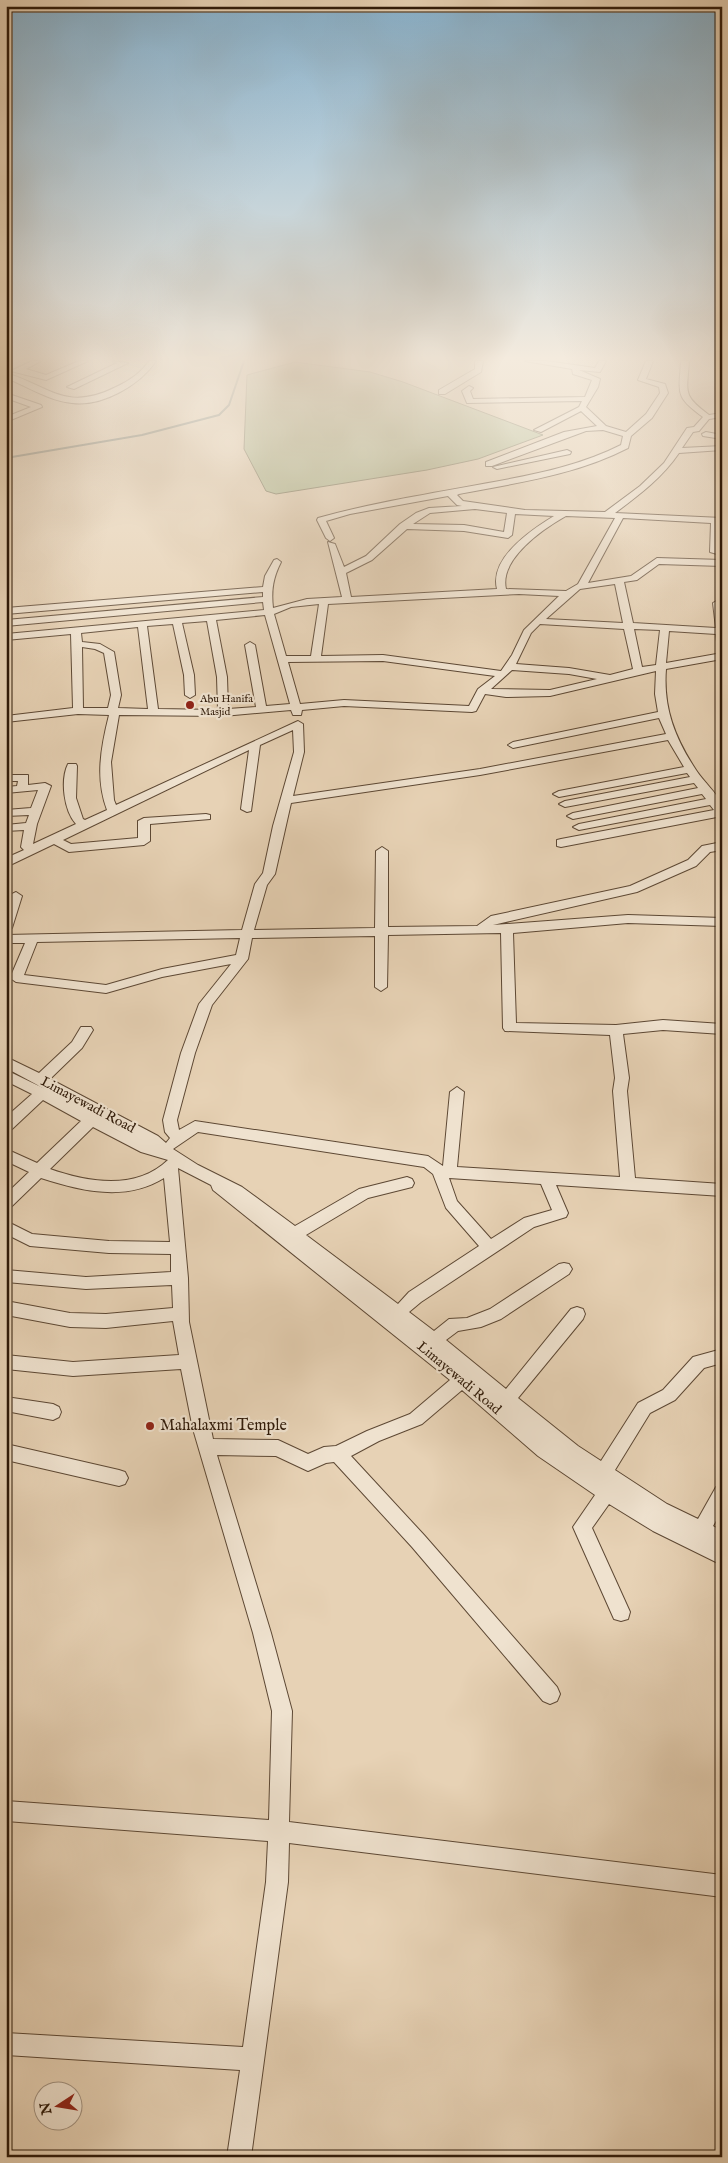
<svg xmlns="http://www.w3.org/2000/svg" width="728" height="2163" font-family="'IM FELL English',serif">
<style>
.green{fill:#afbd92;stroke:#6f6c4e}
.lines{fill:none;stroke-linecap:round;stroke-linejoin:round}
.stream{stroke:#6e7870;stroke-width:2}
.minor-casing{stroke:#5d4834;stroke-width:2}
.minor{fill:#efe2cf;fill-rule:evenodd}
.poi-dot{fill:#8f2418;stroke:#efe2cf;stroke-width:2}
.labels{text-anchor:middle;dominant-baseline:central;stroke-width:4.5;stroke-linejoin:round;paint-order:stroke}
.far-poi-label{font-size:11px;fill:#2f1a09;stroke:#efe2cf;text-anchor:start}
.street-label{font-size:14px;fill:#2f1a09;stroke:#efe2cf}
.near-poi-label{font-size:16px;fill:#2f1a09;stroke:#efe2cf;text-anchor:start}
</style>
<rect width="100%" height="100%" fill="#e7d2b5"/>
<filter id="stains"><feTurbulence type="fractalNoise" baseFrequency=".004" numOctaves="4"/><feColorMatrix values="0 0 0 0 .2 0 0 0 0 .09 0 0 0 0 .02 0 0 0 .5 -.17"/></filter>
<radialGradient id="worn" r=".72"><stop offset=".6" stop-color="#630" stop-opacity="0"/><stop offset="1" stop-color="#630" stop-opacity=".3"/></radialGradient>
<!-- green -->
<path class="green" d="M295,362L370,372L403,382L543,435L478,459L427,470L276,494L266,491L244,449L247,375Z"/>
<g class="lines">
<!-- stream -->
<path class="stream" d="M6,458L142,435L219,415L229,405L244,361"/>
<!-- minor casing -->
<g class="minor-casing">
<path id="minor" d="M32,361H41L26,369L46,375L79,361H88L46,380L11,371Z
M113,361L128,363L74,389L67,387L117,363Z
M149,361H156C140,385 102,407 72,403C49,401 27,386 6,378V373C51,387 66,412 116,387C129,381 141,373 149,361Z
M475,361H483L481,372L445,394H439V390L475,369Z
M525,361H546L595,368L599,361H606L600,372L579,370L600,379L598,387L586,407L606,426L626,432L646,414L660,393L659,387L638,380L646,361H653L646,379L665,384L668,393L652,418L631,436L628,448C576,475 516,483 459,494L457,495L463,501L525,510L605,512L640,486L664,463L687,428L694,427L703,417C675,397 679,394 681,361H689C687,393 682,395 709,415L722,413V417L709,419L699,431L693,432L682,448L722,446V450L679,453C662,478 639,495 615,513L722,518V524L719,523L717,554L710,552L711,523L623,518L588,583L631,576L657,558L722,560V566L659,564L637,580L624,582L633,623L716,628L713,603L718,600L722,602V645L717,642L716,634L669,631L666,663L722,653V659L666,669C663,708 675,738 696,770C703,781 717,793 722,805C723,808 722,813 722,816L561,847L557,846V840L561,839L714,810L710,805L579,830L573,827L579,824L706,799L702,794L573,819L567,816L573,813L698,788L694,783L565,807L559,804L565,801L690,777L687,773L559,797L553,794L559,791L684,767L668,740L480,775L291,803L275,874L267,885L254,930L375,928L376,851L382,847L388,851V927L477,926L491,916L630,886L688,860L702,846L722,842V850L710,852L696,866L637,892L493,925L628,915L722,918V926L628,923L513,933L516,1023L616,1025L663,1020L722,1024V1034L663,1030L623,1034L629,1078L627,1091L635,1178L722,1184V1196L556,1185L568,1213L566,1217L534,1227L421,1302L409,1312L434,1331L449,1319L467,1318L490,1309L559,1264L564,1263L569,1264L572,1269L569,1274L501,1319L481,1327L458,1331L446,1340L506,1389L571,1309L577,1307L583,1309L585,1314L583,1319L518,1398L578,1446L601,1461L638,1403L663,1390L693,1357L722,1349V1363L704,1368L675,1400L650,1413L615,1470L667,1504L698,1519L716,1487L722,1485V1510L713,1526L722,1531V1565L653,1531L609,1504L592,1528L630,1612L628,1619L621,1621L614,1619L573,1527L595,1495L538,1456L462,1390L422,1424L379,1441L351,1456L424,1535L557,1687L560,1694L557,1701L550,1704L543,1701L412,1547L334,1462L326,1463L308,1471L276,1456L217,1455L271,1633L292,1711L289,1822L722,1875V1897L289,1843L288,1882L251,2157H227L240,2070L6,2055V2033L243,2047L266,1882L268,1841L6,1821V1801L269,1820L272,1711L253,1633L193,1429L181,1369L73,1376L6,1369V1355L73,1362L179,1355L173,1321L106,1328L70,1327L6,1315V1301L70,1313L106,1314L173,1308L172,1285L86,1289L6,1282V1270L86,1277L171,1272V1254L109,1253L30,1246L6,1234V1221L32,1234L109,1241L170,1242L164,1178C126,1202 81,1191 41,1178L11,1207L6,1209V1194L29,1172L6,1161V1149L37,1163L81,1121L43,1100L11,1130L6,1131V1117L32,1094L6,1081V1070L45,1089L6,1068V1057L39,1073L72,1042L81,1027H91L93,1030L82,1048L50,1079L158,1136L166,1143L170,1138L165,1132L163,1120L181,1053L199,1004L231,964L162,977L106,993L16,982L10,978L25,943H6V935L242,930L255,884L263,873L273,826L294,752L293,730L260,745L251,811L247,812L241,809L249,750L63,840L71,844L138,838V821L144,818L206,814L210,815V819L150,824V841L144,845L69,852L54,844L6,867V858L24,850L21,847L24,830L6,831V825L26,823L29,815L6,816V810L31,808L38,790L6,793V787L17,786L18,781H6V775H28V785L45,783L51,786L37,824L33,844L76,824C64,811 60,780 68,764H76L77,766L76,798L83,819L85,820L107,810C95,778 101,747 109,715L78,714L6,722V716L73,708L71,634L6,640V634L264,610L263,602L6,626V620L263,597V592L6,614V608L263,587L265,576L274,560L277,559L281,562C273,578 271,590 273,608L307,599L342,597L328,542L335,544L344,567L366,556L400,524L416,513L429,508L462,506L457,505L448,496L350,514L326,521L334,538L330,541L326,538L317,520L318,518C375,502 435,493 494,482C537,474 582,465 621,445L623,436L603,430L586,431L492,466H486V462L564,432L597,426L581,411L541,432L534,430L579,407L582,401L467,403L462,391L469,386L473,388L470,391L473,399L585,397L592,380L573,374L572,369ZM475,509L507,513L504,532L464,525L413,524L430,513ZM515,514L554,516C531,530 489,558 497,589L351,597L346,573L372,560L407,529L464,531L508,538L512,535ZM566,516L615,518L578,584L566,591L506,589C499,559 543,529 566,516ZM615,584L623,623L546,619L580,589ZM519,594L559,596L524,630L512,655L501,671L383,655L321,656L328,604ZM319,604L311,656H286L274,614L291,607ZM265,615L290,704L266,706L255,645L250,642L245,645L256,707L228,709L227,677L216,620ZM207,621L217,677L218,710L158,709L147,626L173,624L184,675L185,695L190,698L195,695L194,675L182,623ZM540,624L624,629L633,669L610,675L569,668L516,664L531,633ZM138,627L148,709L118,708L121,695L114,652L100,644L82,642L81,633ZM634,629L660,630L656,665L642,667ZM82,647L95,649L104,653L111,695L108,708H83ZM383,661L495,676L478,689L469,706L344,700L300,704L288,662ZM512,670L569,674L597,679L550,690L491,689ZM656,671L655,694L658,712L513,742L508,745L513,748L659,718L666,734L480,769L293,796L304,752L303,724L298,721L116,805L114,800L111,762L119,715L223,716L291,710L293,715H301L302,710L344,706L472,712L476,711L485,694L506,697L550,696ZM501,933L503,1028L505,1031L610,1035L615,1078L613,1091L620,1177L457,1167L464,1092L457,1087L450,1092L443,1166L428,1156L195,1121L179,1130L177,1120L195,1053L212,1005L248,959L252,938L375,936V987L381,991L387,987L388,935ZM240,938L236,955L162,969L106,985L24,975L37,942ZM93,1127L141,1152L168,1160C136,1191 87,1182 50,1169ZM198,1132L424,1167L433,1174L446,1208L479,1246L409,1292L398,1304L306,1235L368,1198L412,1187L414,1183L412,1179L407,1177L359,1189L295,1226L242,1187L198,1165L173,1149ZM178,1168L211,1185L213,1190L450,1380L410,1414L367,1431L336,1446L324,1447L308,1454L278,1440L213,1439L189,1322L188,1278ZM449,1178L541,1184L552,1210L524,1218L491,1239L457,1201Z
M6,393L41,405L42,407L6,422V417L31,407L6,398Z
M706,432L722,435V439L703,436L702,434Z
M567,450L571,452L570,454L497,469L493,467Z
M16,892L22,896L12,928L6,932C6,921 3,896 16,892Z
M6,1397L53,1404L59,1407L61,1412L59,1417L53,1420L6,1411Z
M6,1444L119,1470L125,1472L128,1478L125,1484L119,1486L6,1460Z"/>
</g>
<!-- minor -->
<use href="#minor" class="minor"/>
</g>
<!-- sky -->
<linearGradient id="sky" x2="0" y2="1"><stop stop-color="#88b5d3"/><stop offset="0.54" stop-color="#f4ebde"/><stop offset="1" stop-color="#f4ebde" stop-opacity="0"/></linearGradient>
<rect width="728" height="664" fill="url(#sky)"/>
<!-- markers -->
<g class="poi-dot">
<circle cx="190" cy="705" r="5"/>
<circle cx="150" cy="1426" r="5"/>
</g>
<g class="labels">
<!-- far-poi labels -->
<g class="far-poi-label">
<text x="200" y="699">Abu Hanifa<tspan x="200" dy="13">Masjid</tspan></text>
</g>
<!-- street labels -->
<g class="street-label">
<text transform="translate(88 1105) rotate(28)">Limayewadi Road</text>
<text transform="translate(459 1378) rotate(40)">Limayewadi Road</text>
</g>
<!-- near-poi labels -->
<g class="near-poi-label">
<text x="160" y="1426">Mahalaxmi Temple</text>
</g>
</g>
<!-- margin -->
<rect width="728" height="2163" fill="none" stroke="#e7d2b5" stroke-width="25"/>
<rect x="8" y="8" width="713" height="2148" fill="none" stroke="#2f1a09" stroke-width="2.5"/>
<rect x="12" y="12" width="703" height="2138" fill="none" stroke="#2f1a09"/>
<!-- north arrow -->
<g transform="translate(58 2106) rotate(258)"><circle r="24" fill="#efe2cf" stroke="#a29280"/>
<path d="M0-4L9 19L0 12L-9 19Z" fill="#8f2418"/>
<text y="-8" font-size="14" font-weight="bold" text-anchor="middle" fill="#2f1a09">N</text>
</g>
<rect width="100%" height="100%" filter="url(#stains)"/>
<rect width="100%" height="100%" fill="url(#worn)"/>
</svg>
